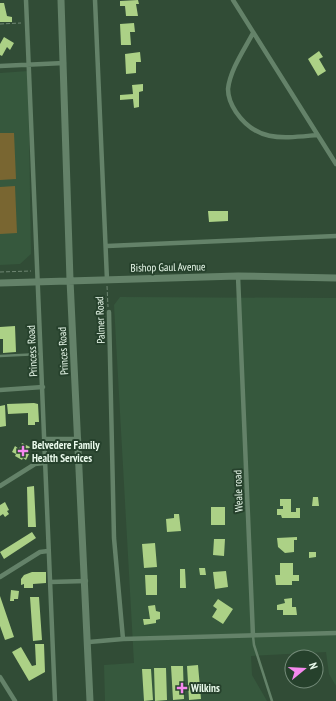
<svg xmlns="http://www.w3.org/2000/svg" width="336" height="701" font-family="'PT Sans Narrow',sans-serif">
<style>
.built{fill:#36583d}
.green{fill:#796631}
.building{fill:#acd186}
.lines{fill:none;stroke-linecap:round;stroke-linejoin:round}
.path{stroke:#6e8672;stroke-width:1;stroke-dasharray:4 2;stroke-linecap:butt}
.lane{stroke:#648269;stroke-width:2.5}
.street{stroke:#648269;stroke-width:4.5}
.secondary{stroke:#648269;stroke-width:7}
.poi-dot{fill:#f589ee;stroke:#26412c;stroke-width:1.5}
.labels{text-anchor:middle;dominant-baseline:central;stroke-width:4;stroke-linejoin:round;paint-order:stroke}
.street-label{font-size:11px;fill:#eafaec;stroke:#26412c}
.poi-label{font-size:11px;font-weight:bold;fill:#eafaec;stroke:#26412c;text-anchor:start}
</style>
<rect width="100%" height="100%" fill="#314c36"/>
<!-- built -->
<path class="built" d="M28,71L31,254L20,264L0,265V73Z
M120,297L336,298V686L329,674L326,652L251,656L252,675L267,701H105L104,665L134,663L114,305Z"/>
<!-- green -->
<path class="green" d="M0,133H14L16,179L0,180Z
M15,186L17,233L0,234V187Z"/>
<!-- building -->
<path class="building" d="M138,0L139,4H136L138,16H126L125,6H120V1Z
M0,3H4L7,16L12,17V22H0Z
M134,23L135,32H130L131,45H121L120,24Z
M4,37L14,43L10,50L7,47L2,56L0,55V44Z
M319,51L323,57L319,59L326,71L318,76L308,59Z
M140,52L141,62H136V73L126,74L125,54Z
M143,84V91L139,92V107L134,108L133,99L120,100V95L133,94L132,85Z
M208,211H228V221L209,222Z
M15,326L16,352L3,353V339H0V327Z
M34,403L38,404L39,422H35V425H28V413L8,414L7,404Z
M5,405L6,426L0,427V406Z
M22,443L30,447L26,453L29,454L26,460L23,458L22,460L15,456L16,454L12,452L15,446L19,449Z
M34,486L36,527H28L27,487Z
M313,497H318L319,506H312Z
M280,499H291V512H296V508H300V518H282L281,515H277V509H283V506H280Z
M5,502L9,510L7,511L9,514L5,517L3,514L0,516V505Z
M211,507H225V525H211Z
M174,514H179L181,531L167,532L166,519L174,518Z
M32,532L36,538L4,559L0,552Z
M297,537V540H294V552L285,553L278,547L277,538Z
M214,539H225L224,556L213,555Z
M155,543L157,567L144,568L142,544Z
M309,552H316V557L309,558Z
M280,563H293V575H299V581H292V585H276L275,575H280Z
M199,568H205L206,575H200Z
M180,569H185L186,588H180Z
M226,571L228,587L215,589L213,572Z
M32,572H46V583L33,584V588H24V584L21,585V579L24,575Z
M145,575H157V595H146Z
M11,590L19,591L18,599H14V601H10Z
M0,596L14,637L5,640L0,626Z
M30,597H39L42,640L33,641Z
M292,598V607H296L297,615H283V610H277V605L285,603L284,599Z
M218,599L233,609L223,624L212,617L217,609L213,606Z
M155,605L156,611L160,612V619L156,620V623L144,625L143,619H150L148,606Z
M35,644H44L45,672L29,681L12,652L21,647L32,666L36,665Z
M198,665L201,699L189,700L187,666Z
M171,666H183L184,699L173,700Z
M154,668H166L167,700L155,701Z
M142,669H151L153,700L144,701Z"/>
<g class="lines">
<!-- path -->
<path class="path" d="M0,24L21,23
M0,272L31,271
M107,286L108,307"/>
<!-- lane -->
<path class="lane" d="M0,356L40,354
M253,636L254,645L272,701"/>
<!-- street -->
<path class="street" d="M26,0L55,701
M95,0L107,280
M233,0L336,164
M253,33C244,50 230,70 228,89C228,97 232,106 236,112C257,143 284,138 317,135
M0,66L64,63
M107,246L336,236
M238,276L253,636
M109,312L114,538L123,639
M0,390L43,387
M44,439H79
M0,486L35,464L44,463
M0,577L40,552L48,551
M50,582L86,581
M89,642L123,639L336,633
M0,677L15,701"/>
<!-- secondary -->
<path class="secondary" d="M61,0L70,280L90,701
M0,283L238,276L336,278"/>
</g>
<!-- markers -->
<g class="poi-dot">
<path d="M21 445h4v4h4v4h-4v4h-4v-4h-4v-4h4z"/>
<path d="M180 682h4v4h4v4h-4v4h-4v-4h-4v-4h4z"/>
</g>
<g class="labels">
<!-- street labels -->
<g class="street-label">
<text transform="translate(168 267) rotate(-1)">Bishop Gaul Avenue</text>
<text transform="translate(100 320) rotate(-92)">Palmer Road</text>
<text transform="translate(32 351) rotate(-93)">Princess Road</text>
<text transform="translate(63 351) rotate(-93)">Princes Road</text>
<text transform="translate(238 491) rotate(-92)">Weale road</text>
</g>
<!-- poi labels -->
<g class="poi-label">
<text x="32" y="445">Belvedere Family<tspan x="32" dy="13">Health Services</tspan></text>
<text x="191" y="688">Wilkins</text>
</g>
</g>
<!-- north arrow -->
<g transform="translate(304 669) rotate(72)"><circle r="19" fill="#26412c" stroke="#748b79"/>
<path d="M0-3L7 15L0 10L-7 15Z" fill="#f589ee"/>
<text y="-6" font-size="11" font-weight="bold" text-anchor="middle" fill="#eafaec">N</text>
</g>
</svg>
